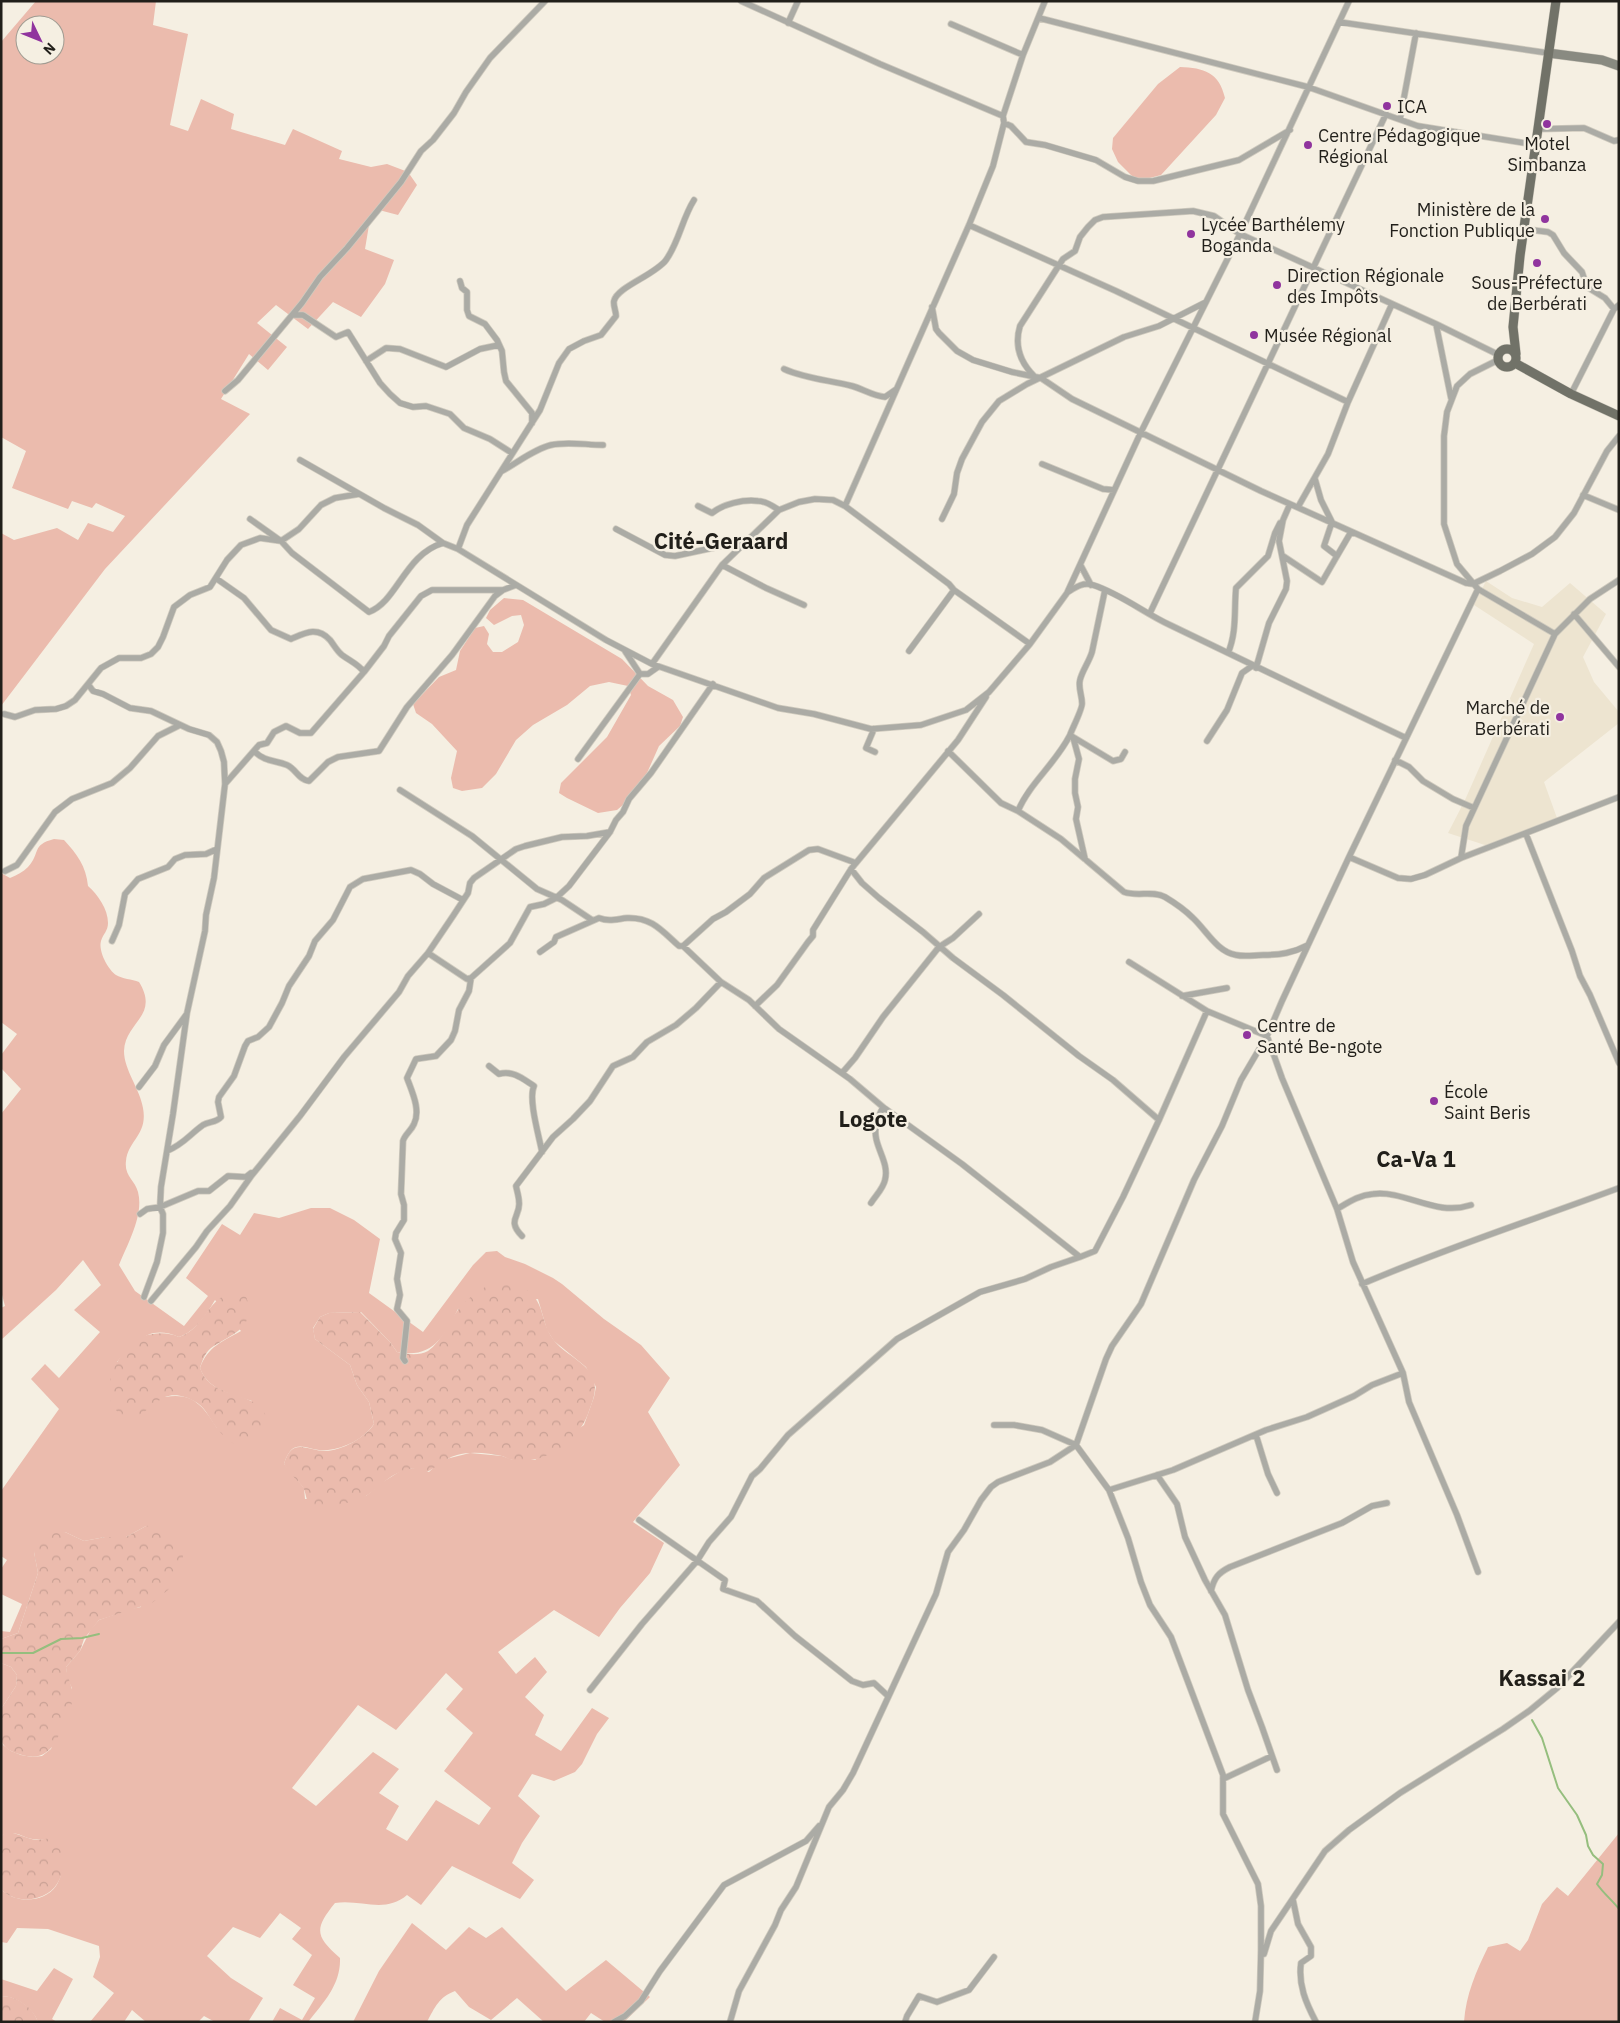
<svg xmlns="http://www.w3.org/2000/svg" width="1620" height="2023" font-family="'IBM Plex Sans',sans-serif">
<style>
.built{fill:#ede4d0}
.grass{fill:#ebbbad;fill-rule:evenodd}
.forest{fill:url(#forest-crowns)}
.lines{fill:none;stroke-linecap:round;stroke-linejoin:round}
.stream{stroke:#95be7e;stroke-width:2}
.street-casing{stroke:#cfcabe;stroke-width:7}
.secondary-casing{stroke:#cfcabe;stroke-width:10}
.primary-casing{stroke:#cfcabe;stroke-width:10}
.street{stroke:#ababa5;stroke-width:5.5}
.secondary{stroke:#898a81;stroke-width:9}
.primary{stroke:#717268;stroke-width:9}
.poi-dot{fill:#90349e;stroke:#f5efe2;stroke-width:2}
.labels{text-anchor:middle;dominant-baseline:central;stroke-width:4.5;stroke-linejoin:round;paint-order:stroke}
.poi-label{font-size:18px;fill:#211f1a;stroke:#f5efe2;text-anchor:start}
.district-label{font-size:22px;font-weight:bold;fill:#211f1a;stroke:#f5efe2}
</style>
<defs>
<pattern id="forest-crowns" width="20" height="18" patternUnits="userSpaceOnUse" patternTransform="scale(1.25)"><rect width="20" height="18" fill="#ebbbad"/><path d="M2 6a3 3 0 1 1 6 0M12 15a3 3 0 1 1 6 0" fill="none" stroke="#c9a094"/></pattern>
</defs>
<rect width="100%" height="100%" fill="#f5efe2"/>
<!-- built -->
<path class="built" d="M1486,581L1512,598L1542,607L1570,583L1606,614L1583,657L1594,682L1619,712V723L1544,782L1557,818L1491,847L1448,833L1465,800L1534,644L1474,605Z"/>
<!-- grass -->
<path class="grass" d="M36,1H156L153,25L188,34L170,125L188,131L201,99L234,114L231,129L285,145L293,129L342,151L339,159L371,167L387,164L408,172L417,185L398,215L379,210L369,225L365,249L394,260L385,284L361,317L333,302L308,329L276,305L257,323L287,347L268,370L249,354L221,399L250,414L105,569L1,706V533L14,540L57,528L78,540L88,523L113,532L125,516L96,503L92,508L72,501L68,509L12,488L26,451L1,437V42ZM25,25H55V55H25Z
M1180,67C1204,68 1219,72 1225,98L1216,115L1161,175L1142,180L1132,176L1118,162L1112,149L1113,138L1158,84Z
M504,598L523,600L622,659L648,686L673,700L683,717L680,726L659,746L639,791L617,810L598,813L567,798L559,793L561,783L607,737L631,695L628,686L609,682L590,686L567,705L533,725L516,740L496,774L482,788L462,791L453,788L451,778L457,751L432,724L416,713L413,704L439,677L456,670L460,651L475,628L484,626L489,634L487,644L493,652H502L518,642L524,625L521,615L512,616L494,625L486,618L490,610Z
M54,839L64,840C77,854 86,866 88,886C98,895 108,909 108,923C108,931 103,934 101,941C98,951 108,970 116,975C122,979 132,979 139,982C160,1016 125,1022 124,1051C124,1070 140,1089 143,1108C148,1135 128,1140 126,1161C124,1176 135,1180 138,1192C144,1215 128,1243 119,1265L135,1291L184,1326L208,1296L186,1278L222,1224L240,1235L254,1213L279,1218L311,1208H330L354,1220L380,1239L369,1293L423,1332L473,1265L486,1252L497,1251L505,1257L525,1264L553,1278L562,1284L604,1319L641,1345L670,1378L648,1412L680,1465L633,1522L664,1543L650,1573L620,1608L599,1637L554,1610L498,1652L516,1674L535,1657L547,1672L525,1697L544,1715L535,1735L561,1751L592,1708L609,1718L597,1734L582,1764L575,1772L554,1781L532,1774L518,1796L540,1816L522,1843L512,1863L534,1880L520,1899L452,1866L421,1905L407,1895C385,1914 361,1899 335,1903C314,1929 315,1936 340,1958C341,1984 324,2002 308,2022H272L280,2008L302,2020L315,1998L293,1985L312,1955L292,1939L301,1928L280,1913L260,1938L233,1927L207,1956L231,1978L263,1998L248,2022H215L204,2016L198,2022H146L132,2010L124,2022H90L114,1993L93,1977L100,1957L99,1946L48,1929L17,1928L7,1943L1,1942V1889C15,1904 44,1903 56,1886C58,1883 60,1878 61,1875L49,1839C42,1840 35,1840 28,1838C18,1834 11,1830 1,1836V1740L3,1745L11,1751L21,1755L32,1757L42,1756L51,1749L72,1688L67,1678L66,1667L80,1651L91,1629L99,1620L130,1609L141,1607L146,1526L126,1537H105L84,1541L65,1532L34,1552L38,1573L18,1633L1,1639V1631L10,1632L22,1604L1,1594V1569L7,1560L1,1556V1491L59,1409L31,1379L45,1364L59,1378L100,1332L74,1310L101,1285L83,1260L56,1290L1,1340V1308L5,1306L1,1291V1114L21,1089L1,1068V1055L17,1034L1,1022V873L10,878C17,875 23,872 28,867C41,853 31,845 54,839ZM538,1299L547,1330L554,1341L586,1367L596,1387L594,1397L584,1425L535,1460H513L502,1456L470,1453L446,1459L437,1464L429,1472L413,1468L402,1470L383,1482L366,1496L305,1499L304,1488L284,1464C293,1433 309,1453 328,1450C345,1448 364,1439 374,1424L369,1402L357,1385L350,1365L315,1339L313,1328L320,1317L329,1313L361,1312L390,1342L397,1352C432,1359 444,1337 458,1309ZM215,1300L241,1331C222,1342 208,1346 200,1368C208,1390 231,1394 252,1401L217,1428C203,1406 193,1392 165,1397L117,1362C135,1341 150,1324 179,1337C196,1331 206,1315 215,1300ZM446,1673L463,1689L446,1709L473,1733L444,1771L491,1808L479,1825L436,1800L407,1841L386,1829L399,1806L379,1793L399,1769L373,1752L316,1806L292,1788L358,1705L396,1730Z
M1,1663L11,1667L17,1675L16,1686L1,1709Z
M1619,1833V2022H1464C1466,1994 1476,1972 1488,1947L1507,1943L1520,1951L1528,1940L1542,1904L1557,1887L1568,1896Z
M412,1923L446,1950L469,1927L486,1938L502,1927L566,1991L606,1960L650,1997L624,2022H605L591,2013L584,2022H544L517,1998L491,2020L469,2007L455,1991C439,1997 435,2007 427,2022H353L379,1971Z
M54,1968L73,1979L52,2019L57,2022H38C33,2008 16,1996 1,1996V1979L37,1991Z"/>
<!-- forest -->
<path class="forest" d="M503,1280C512,1281 516,1283 524,1288C546,1302 539,1319 553,1339C563,1354 586,1361 593,1378C598,1391 592,1402 588,1414C577,1443 544,1465 513,1460C509,1460 506,1457 502,1456C489,1453 470,1451 457,1455C442,1459 434,1471 421,1474L413,1468C387,1474 385,1484 366,1496C350,1505 329,1505 312,1507C305,1498 307,1498 304,1489C301,1483 289,1474 284,1464C292,1436 307,1451 326,1451C341,1451 366,1437 374,1424L369,1402L357,1385L350,1365L315,1339L313,1329L320,1317L329,1313L360,1312L390,1342L397,1352C406,1354 419,1356 428,1351C442,1341 448,1323 458,1310C468,1297 487,1283 503,1280Z
M225,1295L246,1296C257,1329 232,1333 211,1348C205,1353 202,1361 200,1368C214,1405 261,1385 269,1425C257,1441 252,1444 232,1443C227,1438 220,1433 216,1427C209,1418 205,1406 194,1401C186,1396 174,1393 165,1397C151,1403 135,1428 119,1413C95,1392 119,1348 142,1337C154,1332 168,1332 179,1337C201,1330 206,1305 225,1295Z
M157,1525L166,1529L179,1546L183,1555L182,1572L168,1590L152,1603L99,1620L84,1639L80,1651L66,1667C67,1678 73,1687 73,1697C73,1703 68,1712 66,1718C57,1741 49,1765 19,1754C11,1752 4,1748 1,1740V1709L16,1686L17,1675L11,1667L1,1663V1639L18,1633L38,1573L34,1552L35,1541L43,1534L65,1532L84,1541L105,1537H126L146,1526Z
M7,1832C18,1833 27,1839 37,1840C41,1840 45,1838 49,1839C52,1840 57,1843 59,1845C69,1858 62,1885 48,1893C34,1902 14,1902 2,1890L1,1836Z
M1,1996C17,1996 33,2007 38,2022H1Z"/>
<g class="lines">
<!-- stream -->
<path class="stream" d="M1,1653H33L61,1639L82,1638L99,1634
M1532,1720L1542,1738L1558,1788L1577,1815L1586,1835L1588,1846L1593,1855L1603,1864L1602,1875L1597,1884C1604,1894 1612,1900 1619,1909"/>
<!-- street casing -->
<g class="street-casing">
<path id="street" d="M741,1L880,64L1003,116
M1039,18L1308,87L1418,126L1537,145
M1339,22L1548,53
M788,23L798,1
M951,24L1023,55
M1400,119L1416,33
M1004,123L1011,126L1026,142L1045,145L1096,160L1125,177L1138,181H1153L1239,160L1290,130
M1539,129L1584,128L1614,141L1619,140
M969,225L1116,291L1348,402
M1524,229L1548,232L1553,235L1564,253L1582,272L1587,287L1605,298L1614,309
M460,281L462,288L467,292V310L469,316L485,324L497,340L502,351L504,372L506,381L532,413V423
M932,307L936,329L939,333L957,351L973,360L1012,372L1041,378L1072,399L1261,491L1466,583L1473,584L1500,571L1532,554L1555,537L1574,513L1607,451L1619,436
M292,315H303L336,337L348,332L380,383L390,394L400,403L413,407L426,406L450,414L464,428L490,439L512,453
M1436,324L1451,398
M1498,360L1470,374L1457,386L1447,412L1444,436V524L1457,564L1478,589L1555,634
M366,361L386,348L400,349L446,367L480,349L499,345
M784,369C806,379 829,380 852,386C863,389 873,396 885,397L895,390
M1034,376C1020,362 1014,346 1020,326L1063,259L1075,251L1080,237L1088,227L1095,220L1103,217L1193,211L1214,216L1240,234L1436,324L1499,355
M225,391L238,380L302,303L320,277L347,248L401,182L421,151L433,140L454,113L466,92L490,58L545,1
M1571,394L1614,309L1619,305
M300,460L384,508L418,525L443,543L458,549L606,640L652,664L778,708L814,714L871,729L921,725L966,710L989,692L1030,644L1067,593L1141,432L1240,234L1349,1
M1042,464L1103,489L1114,490
M502,471C517,463 534,449 551,445C567,441 586,445 603,445
M1315,479L1321,500L1332,522L1324,546L1337,556L1351,532
M1583,495L1619,510
M698,506L712,513C723,504 744,499 758,501C766,501 773,506 779,510
M845,506L969,225L993,166L1004,123L1003,116L1023,55L1045,1
M1298,507L1328,454L1348,402L1392,304
M250,519L281,541L299,529L321,505L335,498L359,494
M942,519L954,494L957,473L962,459L982,422L999,401L1027,384L1124,337L1159,326L1206,302
M616,529L665,555L675,556L745,541
M458,549L467,525L540,410L559,363L569,349L584,341L601,335L616,316C616,311 613,305 614,301C617,287 655,275 666,260C679,242 682,219 694,200
M1283,556L1322,582L1337,556
M722,565L766,588L804,605
M1081,566L1091,585
M217,579L244,598L271,630L291,639C305,633 317,626 330,640C334,645 337,651 342,655C350,661 358,664 364,672
M1068,592C1076,587 1083,582 1093,585C1121,594 1144,613 1170,625C1249,663 1327,701 1406,738
M1150,613L1386,114
M1574,614L1619,667
M625,651L640,674
M909,651L954,590
M1228,653C1237,632 1234,610 1236,588L1268,556L1275,533L1280,523
M652,664L722,565L779,510L799,502L815,499L833,500L845,506L949,584L954,590L1030,644
M1256,668L1269,623L1286,589L1287,581L1279,541L1283,520L1290,504
M88,684L93,691L103,694L130,708L151,711L189,729L209,735L217,742L221,751L224,762L225,784
M4,714L15,717L35,710L56,709L66,706L75,700L101,668L119,658H141L151,654L158,647L163,637L174,607L190,595L210,587L227,560L241,545L260,538L281,541L292,553L369,612C397,602 405,554 443,543
M874,729L866,748L875,752
M1070,735L1073,737L1079,759L1075,779V793L1078,807L1076,819L1085,859
M1073,737L1113,761L1121,759L1125,752
M1207,741L1227,710L1242,673L1252,666
M948,751L1001,803L1018,811C1029,784 1056,763 1070,735C1072,729 1083,708 1082,703C1082,695 1078,688 1080,680C1082,671 1089,662 1092,652L1105,590
M255,752C265,762 275,760 287,765C296,769 299,780 309,781L328,762L338,757L379,751L407,707L452,655L495,596L503,590
M578,759L640,674H648L658,667
M1395,760L1409,767L1423,781L1453,799L1474,808
M400,790L472,836L537,889L562,900L592,920
M1018,811L1061,839L1124,892C1138,897 1153,890 1165,897C1175,903 1185,910 1193,918C1206,930 1217,952 1236,955C1245,957 1255,955 1263,955C1280,955 1293,953 1308,945
M1526,834L1572,951L1580,976L1590,995L1619,1063
M1349,857L1398,878L1411,879L1425,875L1461,858L1619,797
M1461,858L1466,826L1555,634L1590,599L1619,580
M851,869L862,883L879,898L923,932L953,958L1003,995L1079,1056L1113,1080L1159,1120
M5,871L17,865L55,812L72,799L112,783L130,768L158,736L180,725
M112,941L119,925L125,894L138,879L168,867L175,859L185,855L206,854L217,849
M683,946L713,919L726,912L750,894L764,878L809,850L818,849L856,863
M540,952L554,942L556,937L599,918C609,922 617,919 627,918C652,917 662,931 679,946H683L721,982L749,1000L779,1029L850,1079L883,1107L962,1164L1080,1257L1095,1251L1123,1197L1159,1120L1207,1011
M428,953L467,979L471,978L510,943L530,907L544,904L556,898L569,886L610,832L616,820L623,812L629,799L651,773L713,684
M1129,962L1207,1011L1267,1036L1282,1078L1337,1209L1353,1262L1403,1373L1409,1402L1457,1515L1478,1572
M1182,996L1227,988
M755,1006L777,985L808,942L813,936V930L851,869L958,740L986,697
M489,1066L499,1074C513,1070 523,1079 534,1086C528,1099 539,1136 542,1152
M842,1073L855,1058L883,1017L939,947L953,938L979,914
M139,1087L155,1066L164,1045L186,1015
M167,1151C184,1144 189,1135 203,1125C209,1121 216,1123 221,1117L218,1102L219,1097L234,1076L245,1046L248,1041L258,1037L269,1027L282,1003L289,986L309,956L315,941L333,920L350,887L363,879L411,870L420,874L433,884L463,900
M871,1203C876,1195 883,1189 885,1180C890,1161 872,1145 876,1126C877,1120 880,1113 883,1107
M1337,1209C1349,1202 1359,1195 1373,1194C1406,1190 1435,1217 1471,1205
M140,1214L147,1209L160,1207L198,1191H209L228,1176L246,1177L251,1173
M522,1236C506,1220 521,1216 519,1202C519,1197 517,1191 516,1186L553,1137L573,1119L590,1101L613,1066L633,1057L647,1042L676,1025L696,1008L721,982
M1362,1284C1446,1248 1533,1220 1619,1188
M144,1297L157,1262L163,1233V1214L160,1207L161,1187L173,1114L187,1013L205,931L206,915L214,878L225,784L259,745L267,743L274,732L286,726L300,733H311L364,672L384,646L389,636L421,596L432,590H503L516,585
M151,1301L196,1247L207,1231L230,1206L252,1175L300,1116L344,1057L399,992L408,976L428,953L453,916L468,893L470,883L474,878L516,849L525,846L562,837L587,836L610,832
M405,1361L403,1358L407,1321L397,1309L400,1295L397,1279L401,1253L395,1239L396,1233L404,1220V1205L401,1194L403,1141C405,1134 411,1131 414,1124C421,1110 412,1092 407,1078L416,1059L436,1056L451,1040L455,1031L459,1010L469,991L471,978
M994,1425H1014L1042,1430L1076,1445L1109,1490L1128,1538L1141,1582L1150,1605L1171,1637L1223,1775V1814L1258,1884L1261,1906V1950L1260,1991L1255,2022
M1256,1435L1268,1474L1277,1493
M1157,1475L1177,1504L1185,1537L1205,1580L1225,1615L1248,1690L1262,1727L1277,1770
M1109,1490L1173,1470L1266,1430L1307,1417L1354,1396L1372,1385L1403,1373
M639,1520L725,1580L723,1589L757,1601L795,1636L852,1681L863,1685L874,1683L888,1696
M1211,1591C1214,1578 1218,1573 1230,1567L1342,1523L1372,1506L1387,1503
M590,1690L642,1624L697,1561L709,1542L731,1517L752,1476L760,1469L788,1435L897,1339L980,1292L1025,1279L1051,1267L1080,1257
M1223,1779L1272,1756
M1293,1900L1298,1924L1311,1947V1956L1301,1963C1298,1985 1306,2003 1316,2022
M1264,1954L1271,1931L1325,1851L1349,1830L1400,1793L1503,1729L1529,1711L1557,1688L1619,1622
M614,2022L625,2016L641,2001L660,1971L724,1885L806,1841L819,1826
M730,2022L739,1991L775,1925L781,1910L796,1887L829,1807L843,1790L853,1773L936,1594L948,1552L964,1530L981,1500L991,1487L998,1482L1050,1462L1076,1445L1106,1359L1112,1346L1141,1304L1194,1180L1222,1126L1241,1080L1267,1036L1282,1001L1349,857L1478,589
M905,2022L907,2016L919,1996L937,2002L969,1990L994,1957"/>
</g>
<!-- secondary casing -->
<g class="secondary-casing">
<path id="secondary" d="M1548,53L1602,60L1619,66"/>
</g>
<!-- primary casing -->
<g class="primary-casing">
<path id="primary" d="M1498 358a9 9 0 1 1 18 0a9 9 0 1 1-18 0Z
M1516,354L1513,327L1520,256L1556,1
M1515,363L1571,394L1619,416"/>
</g>
<!-- street -->
<use href="#street" class="street"/>
<!-- secondary -->
<use href="#secondary" class="secondary"/>
<!-- primary -->
<use href="#primary" class="primary"/>
</g>
<!-- markers -->
<g class="poi-dot">
<circle cx="1387" cy="106" r="5"/>
<circle cx="1547" cy="124" r="5"/>
<circle cx="1308" cy="145" r="5"/>
<circle cx="1545" cy="219" r="5"/>
<circle cx="1191" cy="234" r="5"/>
<circle cx="1537" cy="263" r="5"/>
<circle cx="1277" cy="285" r="5"/>
<circle cx="1254" cy="335" r="5"/>
<circle cx="1560" cy="717" r="5"/>
<circle cx="1247" cy="1035" r="5"/>
<circle cx="1434" cy="1101" r="5"/>
</g>
<g class="labels">
<!-- poi labels -->
<g class="poi-label">
<text x="1397" y="106">ICA</text>
<text x="1318" y="135">Centre Pédagogique<tspan x="1318" dy="21">Régional</tspan></text>
<text x="1547" y="143" text-anchor="middle">Motel<tspan x="1547" dy="21">Simbanza</tspan></text>
<text x="1535" y="209" text-anchor="end">Ministère de la<tspan x="1535" dy="21">Fonction Publique</tspan></text>
<text x="1201" y="224">Lycée Barthélemy<tspan x="1201" dy="21">Boganda</tspan></text>
<text x="1287" y="275">Direction Régionale<tspan x="1287" dy="21">des Impôts</tspan></text>
<text x="1537" y="282" text-anchor="middle">Sous-Préfecture<tspan x="1537" dy="21">de Berbérati</tspan></text>
<text x="1264" y="335">Musée Régional</text>
<text x="1550" y="707" text-anchor="end">Marché de<tspan x="1550" dy="21">Berbérati</tspan></text>
<text x="1257" y="1025">Centre de<tspan x="1257" dy="21">Santé Be-ngote</tspan></text>
<text x="1444" y="1091">École<tspan x="1444" dy="21">Saint Beris</tspan></text>
</g>
<!-- district labels -->
<g class="district-label">
<text x="721" y="540">Cité-Geraard</text>
<text x="873" y="1118">Logote</text>
<text x="1416" y="1158">Ca-Va 1</text>
<text x="1542" y="1677">Kassai 2</text>
</g>
</g>
<!-- border -->
<rect width="1620" height="2023" fill="none" stroke="#211f1a" stroke-width="5"/>
<!-- north arrow -->
<g transform="translate(40 40) rotate(133)"><circle r="24" fill="#f5efe2" stroke="#a09c92"/>
<path d="M0-4L9 19L0 12L-9 19Z" fill="#90349e"/>
<text y="-8" font-size="14" font-weight="bold" text-anchor="middle" fill="#211f1a">N</text>
</g>
</svg>
